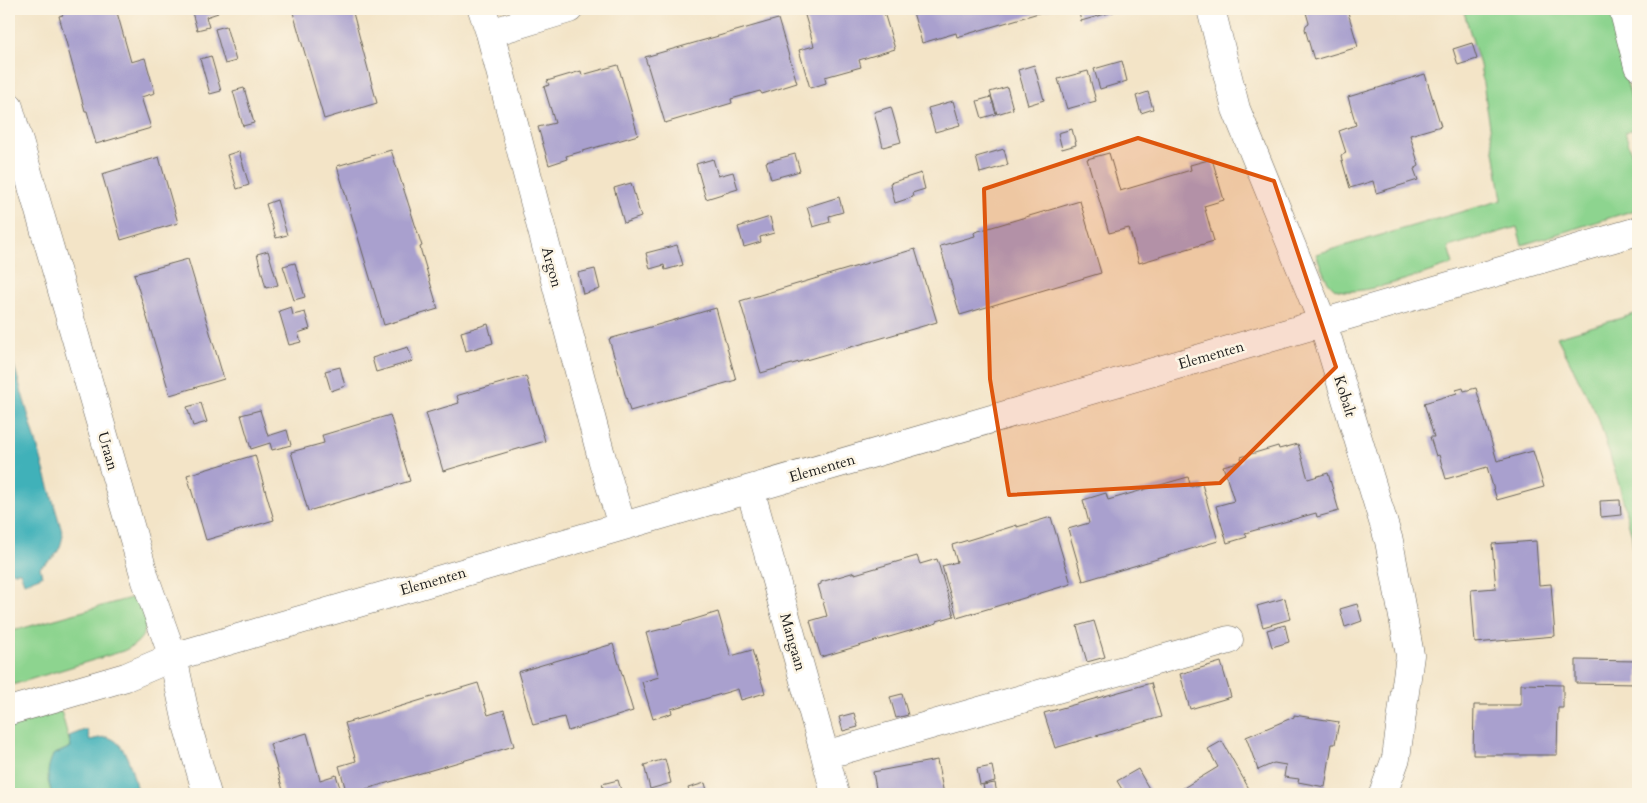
<svg xmlns="http://www.w3.org/2000/svg" width="1647" height="803" font-family="Cardo,serif">
<style>
.green{fill:#8dd48f;stroke:#547856}
.water{fill:#41b1b9;stroke:#2e666a}
.building{fill:#a9a0ce}
.lines{fill:none;stroke-linecap:round;stroke-linejoin:round}
.minor-casing{stroke:#676258;stroke-width:29}
.minor{stroke:#fff;stroke-width:28}
.marked{fill:#de560d;fill-opacity:0.2;stroke:#de560d;stroke-width:4;stroke-linejoin:round}
.labels{text-anchor:middle;dominant-baseline:central;stroke-width:5;stroke-linejoin:round;paint-order:stroke}
.street-label{font-size:15px;fill:#1c1c1c;stroke:#fcf5e5}
</style>
<rect width="100%" height="100%" fill="#fcf5e5"/>
<filter id="ink" filterUnits="userSpaceOnUse"><feTurbulence type="fractalNoise" baseFrequency=".02" numOctaves="2"/><feDisplacementMap in="SourceGraphic" scale="10" xChannelSelector="R" yChannelSelector="G"/><feConvolveMatrix kernelMatrix="1 2 1 2 8 2 1 2 1" color-interpolation-filters="sRGB"/></filter>
<filter id="wash" filterUnits="userSpaceOnUse"><feTurbulence type="fractalNoise" baseFrequency=".0096" numOctaves="4" result="noise"/><feDisplacementMap in="SourceGraphic" scale="20" xChannelSelector="R" yChannelSelector="G"/><feGaussianBlur stdDeviation="1.12" result="paint"/><feColorMatrix in="noise" values="0 0 0 0 0 0 0 0 0 0 0 0 0 0 0 0 0 1.4 0 .05"/><feComposite in="paint" operator="in"/></filter>
<g filter="url(#wash)">
<rect width="100%" height="100%" fill="#f3e4c7"/>
<!-- green -->
<path class="green" d="M1463,9H1611L1627,63L1622,65L1634,108L1638,107V127L1625,132L1638,174V209L1522,245L1517,227L1448,247L1453,264C1431,271 1351,301 1334,288C1324,280 1321,265 1316,254L1502,200L1480,65Z
M1638,313V605L1632,537L1620,488L1598,417L1557,337Z
M141,595C149,620 151,639 123,651L9,686V632Z
M61,711L71,747L53,755L48,781L52,794H9V727Z"/>
<!-- water -->
<path class="water" d="M9,348L63,535C60,553 55,557 40,567L42,576L24,583L20,572H9Z
M87,729L90,740C95,739 102,737 106,737C128,740 133,777 138,794H52C47,778 46,771 53,755L71,747L69,736Z"/>
<g id="blocks">
<!-- building -->
<path class="building" d="M61,9H116L131,62L145,58L155,93L141,97L151,128L96,144L87,111H85L59,16L63,15Z
M191,9H216L218,13L206,17L209,27L197,30Z
M292,9H352L377,103L324,119Z
M815,9H883L895,49L859,60L861,67L825,77L826,83L810,88L799,50L814,46L804,12Z
M912,9H1052L957,37L956,33L922,43Z
M1078,9H1123L1081,21Z
M1305,9H1347L1358,47L1314,60L1305,29L1306,25L1309,23Z
M778,19L797,83L762,94L760,91L731,99L732,103L665,123L645,57Z
M226,26L236,61L225,64L215,29Z
M1472,43L1477,59L1458,65L1453,49Z
M211,56L221,91L210,94L200,59Z
M1122,61L1127,81L1100,89L1094,69Z
M618,65L638,135L566,156L567,159L549,165L538,127L555,123L544,87L549,85L547,81L581,71L582,75Z
M1034,65L1044,100L1028,105L1018,70Z
M1088,71L1096,101L1067,109L1058,79Z
M1425,74L1441,126L1410,135L1419,166L1414,169L1418,180L1376,193L1373,181L1350,188L1341,157L1342,155L1346,153L1339,131L1356,125L1348,97Z
M1007,87L1013,109L997,114L990,92Z
M244,88L254,123L243,126L233,91Z
M1148,92L1153,109L1141,113L1136,96Z
M991,97L996,114L982,118L977,101Z
M953,101L960,125L935,132L928,108Z
M891,107L901,142L883,147L874,112Z
M1072,129L1076,145L1062,149L1058,133Z
M1004,149L1008,165L980,173L976,157Z
M391,150L422,246L420,247L421,251L438,309L384,325L337,166Z
M239,151L249,185L237,189L227,155Z
M1109,153L1120,191L1191,170L1190,165L1212,159L1224,200L1204,206L1214,241L1139,263L1129,228L1109,233L1087,159Z
M795,154L800,171L771,179L766,162Z
M159,157L178,223L121,240L102,174Z
M713,159L718,176L733,172L738,189L706,199L696,164Z
M921,173L925,189L912,193L913,197L895,203L890,183Z
M631,183L641,217L624,223L614,188Z
M839,197L843,212L829,216L830,222L813,227L807,207Z
M277,200L287,235L276,238L266,204Z
M1080,201L1101,273L960,315L940,246L975,236L974,233L975,232Z
M770,217L774,233L760,237L761,242L744,247L738,227Z
M677,245L683,265L665,270L664,265L650,269L646,253Z
M915,249L937,322L761,373L740,301Z
M268,251L278,285L266,288L257,254Z
M188,259L224,379L170,395L134,274Z
M295,263L305,297L294,300L283,266Z
M595,269L600,289L583,294L578,273Z
M291,307L293,315L305,312L310,329L298,333L301,342L289,345L279,311Z
M716,308L736,380L630,411L609,339Z
M488,324L493,343L466,351L461,332Z
M408,347L413,361L376,372L372,358Z
M340,367L345,386L331,391L325,371Z
M526,376L545,441L443,471L426,413L459,403L457,396L459,395Z
M1463,388L1464,391L1476,388L1497,461L1533,451L1544,487L1497,500L1487,467L1446,479L1439,455L1436,456L1430,437H1434L1424,403L1457,393L1456,390Z
M201,403L207,422L193,426L187,407Z
M260,410L268,436L287,430L291,445L272,450L270,443L251,449L241,415Z
M390,415L410,481L308,511L291,452L324,443L322,435H323Z
M1298,444L1308,479L1328,473L1339,511L1317,517L1316,513L1245,533L1247,537L1227,543L1216,506L1234,501L1223,466L1242,461L1241,457L1278,446L1279,449Z
M255,455L274,520L206,540L187,475Z
M1188,477L1191,487L1202,484L1218,541L1083,581L1068,529L1089,523L1083,500L1106,493L1108,500Z
M1620,500L1621,515L1601,517L1600,501Z
M1051,517L1071,584L957,618L942,566L957,562L952,545L1017,525V527Z
M1536,541L1539,585L1551,584L1555,636L1475,643L1471,590L1496,588L1492,544Z
M917,556L920,564L937,559L954,616L937,621V623L821,657L810,621L827,616L818,585L821,584V582L855,572V574Z
M1285,598L1290,619L1263,627L1257,606Z
M1357,604L1362,621L1345,627L1340,609Z
M718,612L731,656L752,650L765,693L741,700L738,689L671,709L672,713L653,719L642,682L659,677L646,633L683,624L682,623Z
M1094,621L1105,657L1087,662L1077,626Z
M1285,625L1289,642L1272,647L1267,630Z
M613,644L633,711L568,731L564,717L533,725L518,672Z
M1576,660L1638,661V684L1576,683Z
M1221,662L1231,697L1190,709L1180,674Z
M478,683L488,715L504,710L514,746L366,789L367,794H347L339,766L356,761L345,723Z
M1151,683L1161,717L1055,748L1044,713Z
M1521,684L1563,685V708H1558L1557,755H1473L1474,705H1521Z
M902,694L908,715L896,718L890,697Z
M854,713L858,727L843,731L839,717Z
M1294,715L1339,722L1335,744H1332L1325,787L1298,782L1299,779L1284,777L1286,765L1274,763L1258,770L1246,737L1294,717Z
M307,733L320,780L336,775L342,794H284L270,744Z
M1222,741L1252,794H1176L1175,793L1218,767L1208,749Z
M665,759L671,783L650,789L644,765Z
M937,760L944,794H877L873,772Z
M992,766L995,781L980,785L977,769Z
M1138,769L1152,794H1121L1123,791L1117,781Z
M618,780L622,794H605L602,784Z
M705,783L708,794H690L688,788Z
M995,783L997,794H985L983,785Z"/>
</g>
</g>
<g filter="url(#ink)">
<use href="#blocks" fill-opacity="0" stroke="#676258" stroke-width="1"/>
<g class="lines">
<!-- minor casing -->
<g class="minor-casing">
<path id="minor" d="M482,9L490,33L601,455L622,526
M1211,9L1236,109L1323,323L1389,541L1410,655L1396,758L1383,794
M1623,9L1638,66
M490,33L569,9
M9,107L146,581L173,657L188,728L207,794
M750,489L825,755L835,794
M9,711L126,677L173,657L1638,231
M825,755L1229,640"/>
</g>
<!-- minor -->
<use href="#minor" class="minor"/>
</g>
</g>
<!-- marked area -->
<path class="marked" d="M1138,138L1274,181L1336,367L1220,483L1009,495L990,379L984,189Z"/>
<g class="labels">
<!-- street labels -->
<g class="street-label">
<text transform="translate(552 267) rotate(75)">Argon</text>
<text transform="translate(1211 355) rotate(-16)">Elementen</text>
<text transform="translate(1345 396) rotate(73)">Kobalt</text>
<text transform="translate(108 451) rotate(74)">Uraan</text>
<text transform="translate(822 468) rotate(-16)">Elementen</text>
<text transform="translate(433 581) rotate(-16)">Elementen</text>
<text transform="translate(793 642) rotate(74)">Mangaan</text>
</g>
</g>
<!-- margin -->
<rect width="1647" height="803" fill="none" stroke="#fcf5e5" stroke-width="30"/>
</svg>
